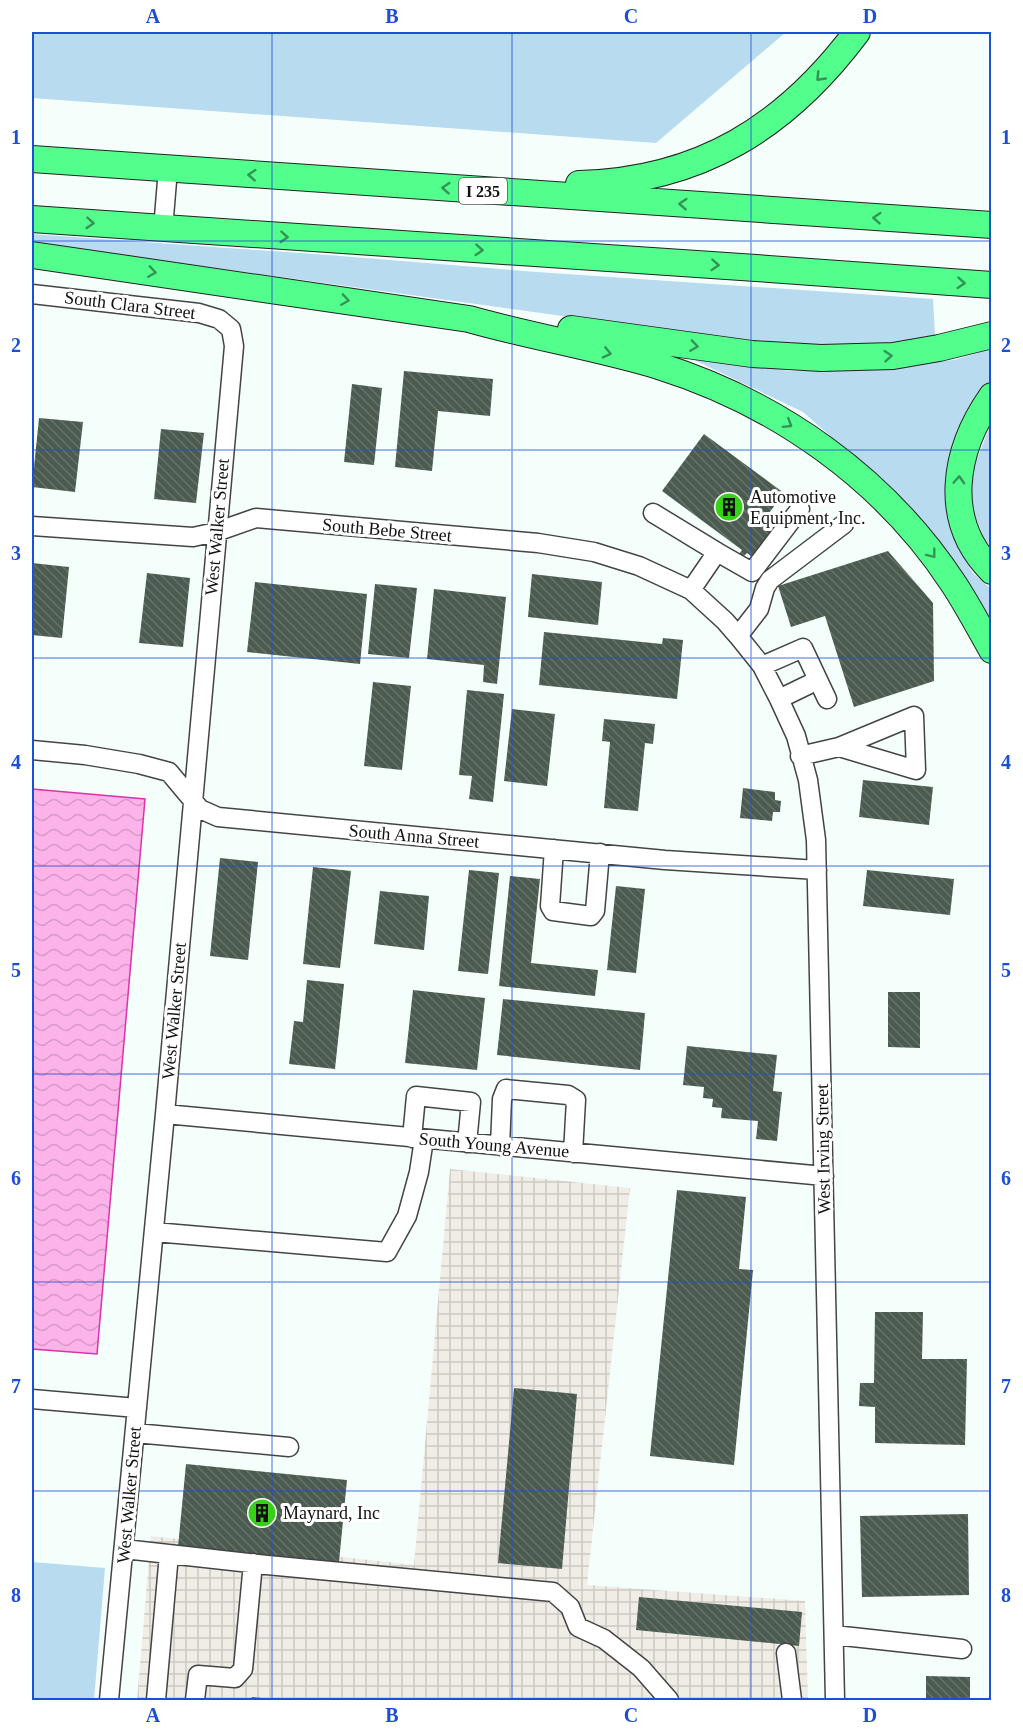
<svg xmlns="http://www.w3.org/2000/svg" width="1023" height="1732" font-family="'Times New Roman',serif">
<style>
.industrial{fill:url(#industrial-grid)}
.grass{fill:#b9dbef}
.water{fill:url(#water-waves);stroke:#db33ab;stroke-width:1.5}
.building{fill:url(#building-back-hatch)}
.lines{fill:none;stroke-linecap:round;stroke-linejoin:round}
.minor-casing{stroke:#444;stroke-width:21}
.highway-casing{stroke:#222;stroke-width:28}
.minor{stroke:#fff;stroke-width:18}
.highway{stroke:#52ff8d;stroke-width:26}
.oneway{stroke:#359455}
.grid{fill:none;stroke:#1d4ed8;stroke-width:1.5;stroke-opacity:0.55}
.labels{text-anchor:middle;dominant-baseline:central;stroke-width:6;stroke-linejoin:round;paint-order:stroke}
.shield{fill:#fff;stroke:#585858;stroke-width:1.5}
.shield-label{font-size:16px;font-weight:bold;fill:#111}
.street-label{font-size:18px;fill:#111;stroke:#fff}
.poi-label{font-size:18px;fill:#111;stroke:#fff;text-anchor:start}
.neatline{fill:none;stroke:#1d4ed8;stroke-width:2}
.grid-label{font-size:20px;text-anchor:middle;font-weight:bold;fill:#1d4ed8}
</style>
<defs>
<pattern id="industrial-grid" width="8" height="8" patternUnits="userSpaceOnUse" patternTransform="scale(1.5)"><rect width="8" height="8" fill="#efede5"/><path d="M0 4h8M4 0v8" fill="none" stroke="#cccac3"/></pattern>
<pattern id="water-waves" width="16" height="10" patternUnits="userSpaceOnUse" patternTransform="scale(1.5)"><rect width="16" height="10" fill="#fcb3e9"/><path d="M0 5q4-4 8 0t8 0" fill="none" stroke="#d799c7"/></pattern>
<pattern id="building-back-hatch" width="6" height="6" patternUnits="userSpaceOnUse" patternTransform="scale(1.5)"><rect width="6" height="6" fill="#4c5b50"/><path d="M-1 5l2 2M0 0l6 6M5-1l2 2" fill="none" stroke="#67726a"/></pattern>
</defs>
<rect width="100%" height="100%" fill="#f4fffc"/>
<!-- industrial -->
<path class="industrial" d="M450,1169L630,1188L587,1585L805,1601L808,1700H137L151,1536L414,1565Z"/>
<!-- grass -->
<path class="grass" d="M32,32H786L656,143L32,98Z
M32,234L328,255L537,272L933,299L935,335L911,341L833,347L730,339L41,244L32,242Z
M991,349V382L966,420L948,474L947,510L962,555L973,573L991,589V629L960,575L920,518L861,463L803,412L690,358L791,371H823L871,368L954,360Z
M991,424V548L985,540L974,514L971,484L972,471Z
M32,1562L105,1568L94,1700H32Z"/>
<!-- water -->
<path class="water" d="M32,789L145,799L97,1354L32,1349Z"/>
<!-- building -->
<path class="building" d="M404,371L493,379L490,416L438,411L432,471L395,467Z
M352,384L382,388L374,465L344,462Z
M39,418L83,422L75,492L32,487Z
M161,429L204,433L196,503L154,499Z
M704,434L784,493L763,521L777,531L756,560L747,553L743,557L739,554L742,550L662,491Z
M888,551L933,603L934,681L854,707L825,616L791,627L778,586Z
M32,563L69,567L62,638L32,635Z
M147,573L190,578L183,647L139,643Z
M532,574L602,582L598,625L528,617Z
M255,582L367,594L360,664L247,652Z
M375,584L417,588L409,658L368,654Z
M434,589L506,597L497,684L483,682L484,665L427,659Z
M544,632L662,644L663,638L683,640L677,699L539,685Z
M373,682L411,686L402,770L364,766Z
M467,690L504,694L493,802L469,799L472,776L459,775Z
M512,709L555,714L547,786L504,781Z
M604,719L655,724L653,744L645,743L638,811L604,808L610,742L602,741Z
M863,780L933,787L929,825L859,817Z
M743,788L775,792V800L781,801L780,812H773L772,821L740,818Z
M220,858L258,862L248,960L210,956Z
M313,867L351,871L340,968L303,964Z
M469,870L499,873L488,974L458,971Z
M867,870L954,879L950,915L863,906Z
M510,876L540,879L531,963L598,970L595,996L499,986Z
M616,886L645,889L636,973L607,970Z
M380,891L429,896L424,950L374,944Z
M307,980L344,984L335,1069L289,1064L294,1021L303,1022Z
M413,990L485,998L477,1070L405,1063Z
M888,992H920V1048L888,1047Z
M503,999L645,1013L640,1070L497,1055Z
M687,1046L777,1055L773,1091L782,1092L777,1141L756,1139L758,1121L721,1118L722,1108L712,1107L713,1099L703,1098L704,1087L683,1085Z
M677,1190L746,1197L739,1269L753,1270L734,1465L650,1456Z
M875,1312H923L922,1359H967L965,1445L875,1443V1407L859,1406L860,1383H874Z
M514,1388L577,1394L562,1569L498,1563Z
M186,1464L347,1480L339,1562L178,1547Z
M968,1514L969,1595L862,1597L860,1516Z
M639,1597L802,1612L799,1646L636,1630Z
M926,1676L970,1677V1700H926Z
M252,1697L273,1699V1700H251Z"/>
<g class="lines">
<!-- minor casing -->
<g class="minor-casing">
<path id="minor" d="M163,229L168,169
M32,294L199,313L219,319L231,329L234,346L165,1114L109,1700
M653,513L717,552L691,590
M32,526L193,537L216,532L256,518L538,543L594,552L639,566L691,590L725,621L738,636L762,666L779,699L796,736L808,780L816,840L835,1700
M717,552L752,572L800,509
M738,636L759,609L765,588L770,580L844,524
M762,666L803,648L827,699
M779,699L818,680
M32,750L85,755L139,764L169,772L200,809L218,817L665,860L817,870
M800,756L839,747L914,716L916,770L839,747
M554,849L550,906L553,911L591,916L595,911L600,853
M165,1114L824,1176
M412,1138L416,1096L471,1102L467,1143
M500,1146L502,1099L506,1089L568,1095L576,1100L573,1153
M154,1232L387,1252L407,1216L419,1172L424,1139
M32,1399L137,1408
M135,1433L289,1447
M124,1549L267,1565L553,1592L570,1607L578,1627L604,1639L641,1668L669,1700
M834,1635L962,1649
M786,1653L792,1700
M156,1700L169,1554
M195,1700L198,1675L235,1678L243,1669L253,1563"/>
</g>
<!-- highway casing -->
<g class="highway-casing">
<path id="highway" d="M32,159L992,225
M579,184C700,181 786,127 857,32
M32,219L756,268L992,285
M32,255L469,319C532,337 596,347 659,366C777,403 884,478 953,583C967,604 979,627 992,650
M571,329L752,354L821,358L893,356L939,348L992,335
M992,396C954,450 941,520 992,571"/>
</g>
<!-- minor -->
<use href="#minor" class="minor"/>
<!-- highway -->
<use href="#highway" class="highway"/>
</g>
<!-- one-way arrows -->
<defs><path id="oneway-chevron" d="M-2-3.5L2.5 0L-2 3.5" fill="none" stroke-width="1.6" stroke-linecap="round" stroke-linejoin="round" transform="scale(1.5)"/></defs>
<g class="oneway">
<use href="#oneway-chevron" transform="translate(820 77) rotate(134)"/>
<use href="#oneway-chevron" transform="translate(252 175) rotate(-176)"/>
<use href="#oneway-chevron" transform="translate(446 188) rotate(-176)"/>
<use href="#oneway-chevron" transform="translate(683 204) rotate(-176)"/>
<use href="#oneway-chevron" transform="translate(877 218) rotate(-176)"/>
<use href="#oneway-chevron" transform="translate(90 223) rotate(4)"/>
<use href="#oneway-chevron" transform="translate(284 237) rotate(4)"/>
<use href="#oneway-chevron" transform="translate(479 250) rotate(4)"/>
<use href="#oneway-chevron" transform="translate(715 265) rotate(4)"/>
<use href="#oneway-chevron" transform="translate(152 272) rotate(8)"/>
<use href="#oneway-chevron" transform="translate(961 283) rotate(4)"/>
<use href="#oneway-chevron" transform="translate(345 300) rotate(8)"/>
<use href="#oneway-chevron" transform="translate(694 346) rotate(8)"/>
<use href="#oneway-chevron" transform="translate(607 353) rotate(13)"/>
<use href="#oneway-chevron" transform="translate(888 356) rotate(-5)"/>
<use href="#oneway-chevron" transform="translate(788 424) rotate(32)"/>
<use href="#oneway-chevron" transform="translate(959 480) rotate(-87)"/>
<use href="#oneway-chevron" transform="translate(932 554) rotate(52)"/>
</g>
<!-- grid -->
<path class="grid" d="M272,32V1700M512,32V1700M751,32V1700M32,241H992M32,450H992M32,658H992M32,866H992M32,1074H992M32,1282H992M32,1491H992"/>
<!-- icons -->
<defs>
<g id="building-disc" transform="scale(1.5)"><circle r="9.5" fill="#37d019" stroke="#fff"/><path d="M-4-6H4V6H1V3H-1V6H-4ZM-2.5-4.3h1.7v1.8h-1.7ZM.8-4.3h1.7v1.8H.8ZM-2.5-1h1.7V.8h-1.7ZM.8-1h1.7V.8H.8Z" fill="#111"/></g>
</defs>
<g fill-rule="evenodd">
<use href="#building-disc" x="729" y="507"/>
<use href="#building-disc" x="262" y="1513"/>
</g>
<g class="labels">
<!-- shield labels -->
<rect class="shield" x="459" y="178" width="48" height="26" rx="4.5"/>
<g class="shield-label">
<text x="483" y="191">I 235</text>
</g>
<!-- street labels -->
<g class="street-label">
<text transform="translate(130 305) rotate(7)">South Clara Street</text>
<text transform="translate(217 527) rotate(-85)">West Walker Street</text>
<text transform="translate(387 530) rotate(5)">South Bebe Street</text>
<text transform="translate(414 836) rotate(5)">South Anna Street</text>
<text transform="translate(174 1011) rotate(-85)">West Walker Street</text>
<text transform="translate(494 1145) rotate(5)">South Young Avenue</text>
<text transform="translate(823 1149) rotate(-91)">West Irving Street</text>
<text transform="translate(129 1495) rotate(-85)">West Walker Street</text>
</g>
<!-- poi labels -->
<g class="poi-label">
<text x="750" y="497">Automotive<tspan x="750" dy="21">Equipment, Inc.</tspan></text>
<text x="283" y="1513">Maynard, Inc</text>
</g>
</g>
<!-- border -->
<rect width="1023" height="1732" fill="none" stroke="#ffffff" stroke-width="66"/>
<rect x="33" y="33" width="957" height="1666" class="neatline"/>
<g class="grid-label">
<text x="153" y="23">A</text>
<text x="392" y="23">B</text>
<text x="631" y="23">C</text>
<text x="870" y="23">D</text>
<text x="16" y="144">1</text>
<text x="1006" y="144">1</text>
<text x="16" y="352">2</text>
<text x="1006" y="352">2</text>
<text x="16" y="560">3</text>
<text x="1006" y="560">3</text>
<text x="16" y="769">4</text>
<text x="1006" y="769">4</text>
<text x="16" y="977">5</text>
<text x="1006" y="977">5</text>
<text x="16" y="1185">6</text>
<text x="1006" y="1185">6</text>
<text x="16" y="1393">7</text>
<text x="1006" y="1393">7</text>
<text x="16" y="1602">8</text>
<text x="1006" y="1602">8</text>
<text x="153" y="1722">A</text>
<text x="392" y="1722">B</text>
<text x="631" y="1722">C</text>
<text x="870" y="1722">D</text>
</g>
</svg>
